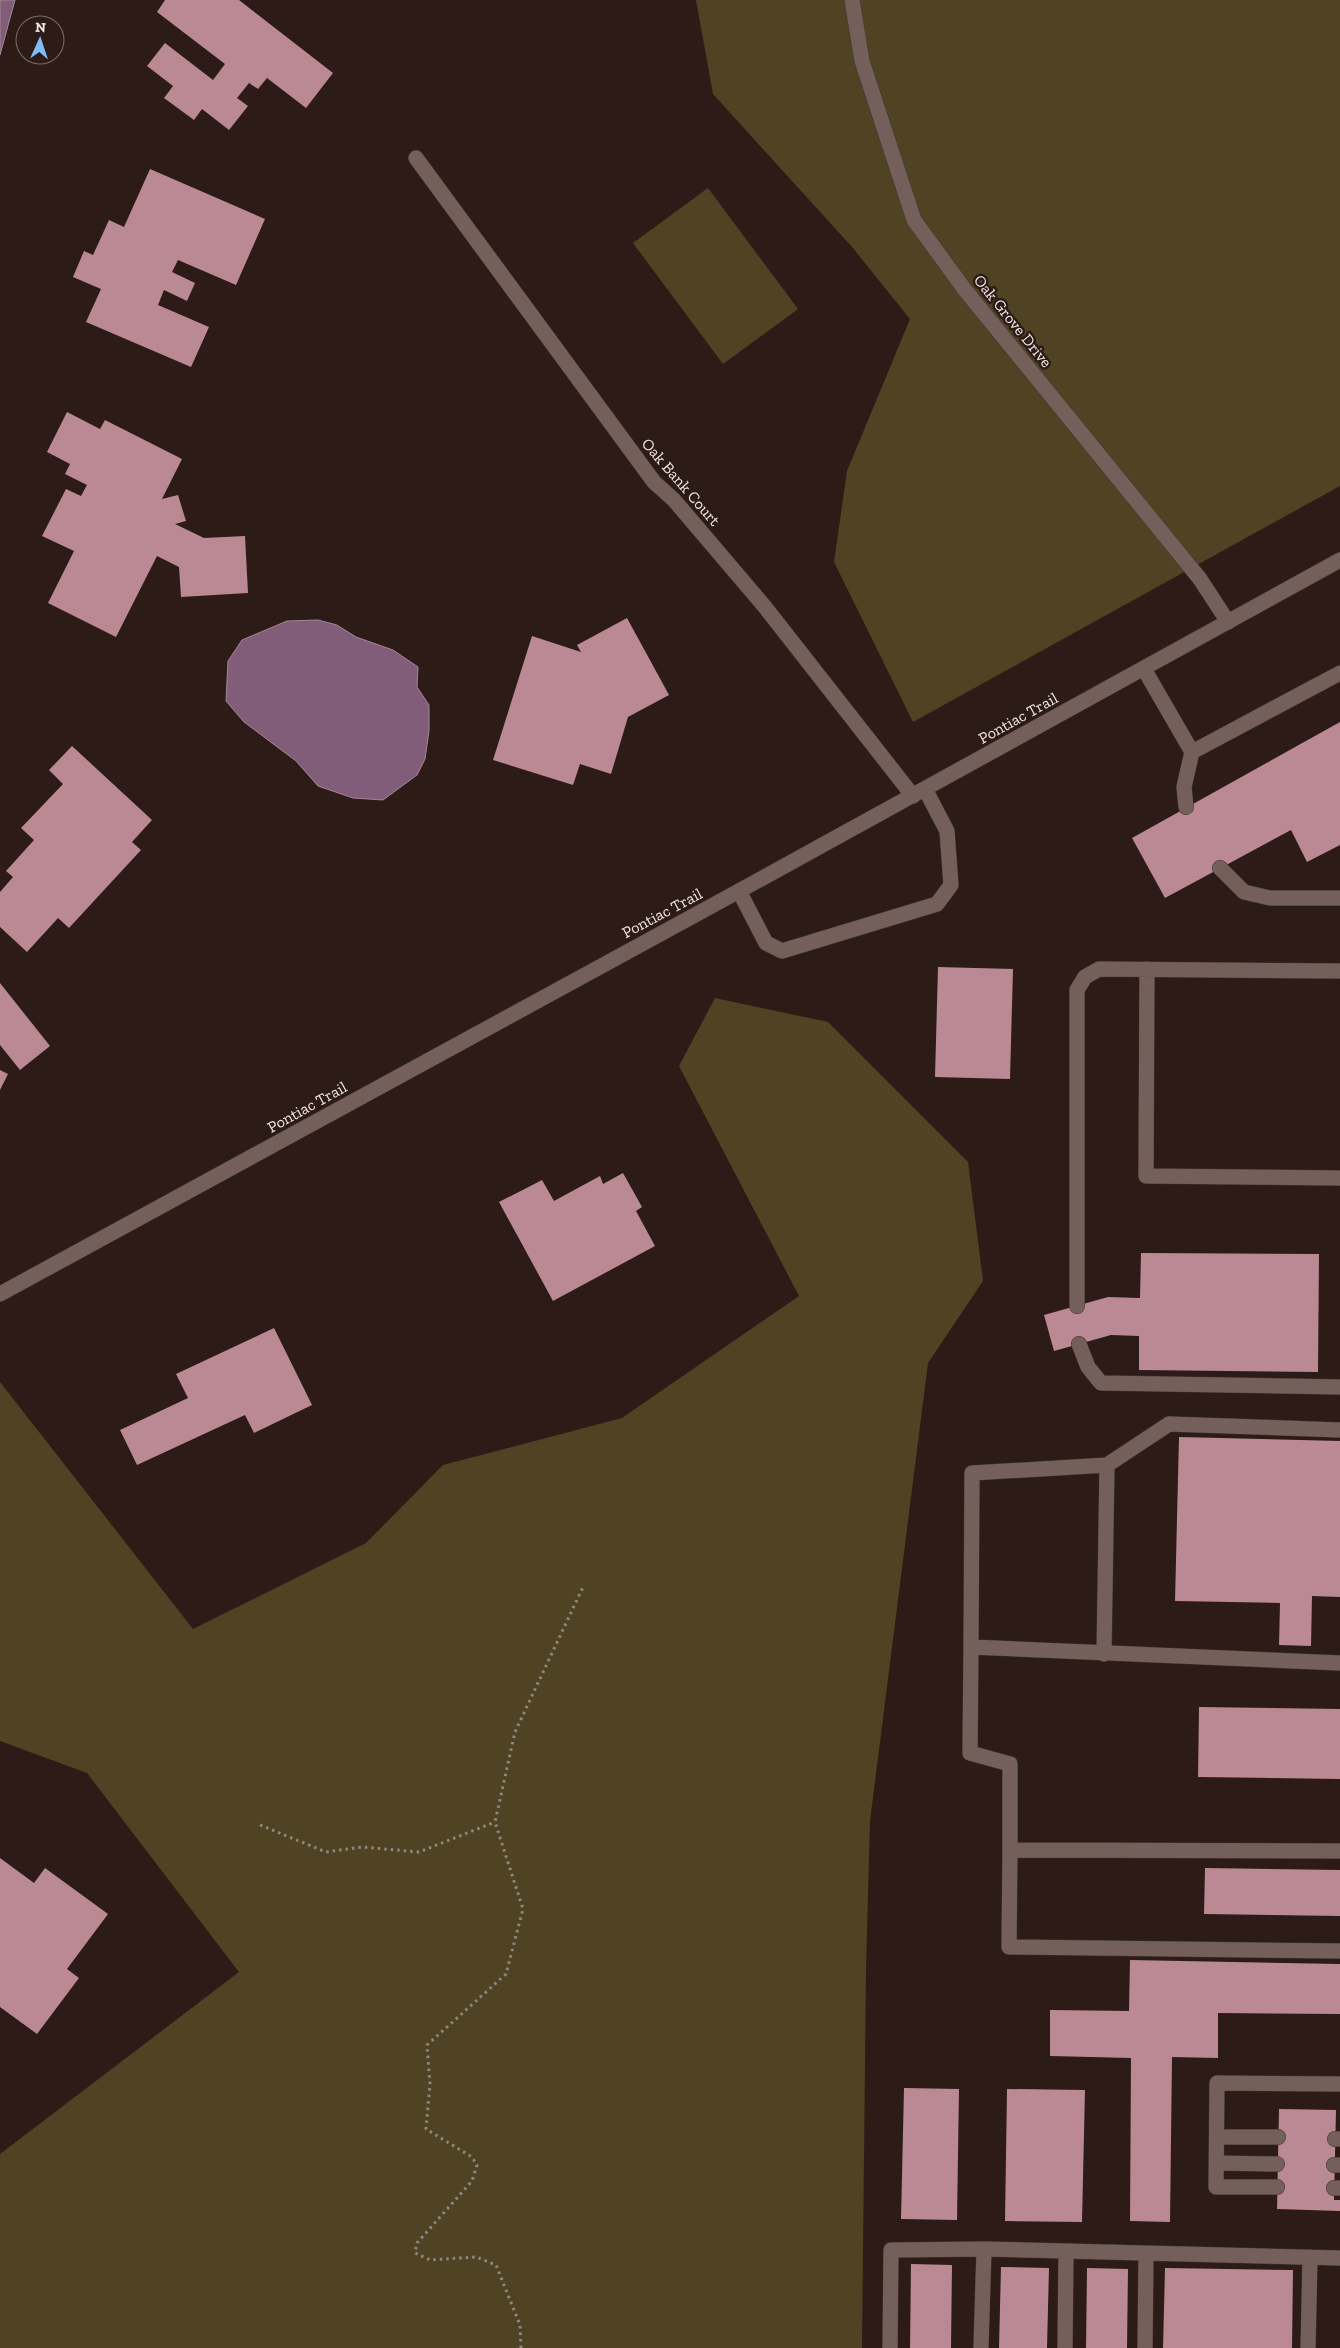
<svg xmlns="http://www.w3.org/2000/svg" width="1340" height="2348" font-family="'Zilla Slab',serif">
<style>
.green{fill:#4f4323}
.water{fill:#825d79;stroke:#a48698}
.building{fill:#ba8994}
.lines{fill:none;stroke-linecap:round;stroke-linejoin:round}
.lane-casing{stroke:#453634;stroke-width:16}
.street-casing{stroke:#453634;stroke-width:16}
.secondary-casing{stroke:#453634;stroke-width:16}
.path{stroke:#948581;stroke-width:3;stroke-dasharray:2.5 4;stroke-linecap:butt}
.lane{stroke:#755f5a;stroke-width:15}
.street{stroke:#755f5a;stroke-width:15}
.secondary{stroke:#755f5a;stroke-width:15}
.labels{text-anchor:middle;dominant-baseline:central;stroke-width:5;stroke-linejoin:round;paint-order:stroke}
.street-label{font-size:16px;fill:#f2e5e2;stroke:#2d1b17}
</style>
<rect width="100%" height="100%" fill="#2d1b17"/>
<!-- green -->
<path class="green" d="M696,0H1340V486L913,722L834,562L847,471L910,319L852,247L713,94Z
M708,188L798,309L723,364L633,243Z
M715,998L828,1022L968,1162L983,1281L928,1363L870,1821L866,1969L862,2348H0V2154L239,1972L87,1773L0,1741V1382L193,1629L366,1543L443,1465L622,1418L799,1296L679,1066Z"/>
<!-- water -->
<path class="water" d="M0,0H15L0,55Z
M318,620L337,625L356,637L393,650L418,667L417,687L429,705V731L425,759L417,775L383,800L353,798L318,786L296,761L244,722L226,701L228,661L242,640L287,621Z"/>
<!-- building -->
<path class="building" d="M165,0H239L333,73L306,108L267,78L258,89L249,83L237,98L248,106L229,130L202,109L194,120L164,98L173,86L147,66L165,43L213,80L225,64L157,12Z
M150,169L265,219L236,285L178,260L172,272L195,283L187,301L164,290L158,305L209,327L191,367L86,322L101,289L73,277L84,251L93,255L109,220L124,227Z
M67,412L100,429L105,420L182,459L162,499L178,495L186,521L175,524L204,538L245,536L248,593L181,597L179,567L157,556L116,637L48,603L74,551L42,536L66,489L81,496L87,485L65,474L70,464L47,452Z
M627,618L669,695L628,717L611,774L580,764L573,785L493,760L532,636L581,652L577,645Z
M1340,722V845L1307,862L1291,830L1165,898L1132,838Z
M72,746L152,820L132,842L141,850L69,928L58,918L27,952L0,927V892L13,877L6,871L34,840L21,828L63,784L49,770Z
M938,967L1013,969L1010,1079L935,1077Z
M0,983L50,1046L20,1070L0,1045Z
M0,1070L8,1074L0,1090Z
M623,1173L642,1207L636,1211L655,1246L553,1301L499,1202L542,1180L554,1201L600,1176L603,1184Z
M1141,1253L1319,1254L1318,1372L1139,1370V1336L1111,1335L1054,1351L1044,1315L1108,1297L1140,1298Z
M274,1328L312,1405L254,1433L245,1415L137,1465L120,1430L188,1398L176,1374Z
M1179,1437L1340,1441V1597L1312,1596L1311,1646L1279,1645L1280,1603L1175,1601Z
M1199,1707L1340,1709V1779L1198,1777Z
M0,1858L34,1883L45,1868L108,1914L67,1969L79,1978L37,2034L0,2007Z
M1205,1868L1340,1870V1916L1204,1914Z
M1130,1960L1340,1964V2014L1218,2013V2058L1172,2057L1170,2222L1130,2221L1131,2058L1050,2056V2010L1129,2011Z
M904,2088L959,2089L957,2220L901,2219Z
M1007,2089L1085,2090L1082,2222L1005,2221Z
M1279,2109L1336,2110L1334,2200H1340V2211L1277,2209Z
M911,2264L952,2265L951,2348H910Z
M1001,2267L1049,2268L1047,2348H999Z
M1087,2268L1128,2269L1127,2348H1086Z
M1165,2268L1293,2270L1292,2348H1163Z"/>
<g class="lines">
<!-- lane casing -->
<g class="lane-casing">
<path id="lane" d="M1144,669L1192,752L1340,673
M1186,807L1184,787L1192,752
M1220,868L1244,892L1270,898H1340
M739,891L766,943L782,951L937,904L951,885L947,831L925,789
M1147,969L1146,1176L1340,1178
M1077,1306V990L1085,977L1099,969L1340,971
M1079,1344L1088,1367L1101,1383L1340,1387
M971,1647L972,1473L1107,1465
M1104,1654L1107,1465L1169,1424L1340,1430
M1340,1663L971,1647L970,1753L1010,1764V1850L1340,1851
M1010,1850L1009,1947L1340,1951
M1217,2137H1278
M1335,2139H1340
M1217,2163L1277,2164
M1334,2165H1340
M1277,2187H1216L1217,2083L1340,2084
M1334,2188H1340
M890,2348L891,2250L984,2249
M981,2348L984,2249L1340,2258
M1065,2348L1066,2252
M1145,2348L1146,2254
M1308,2348L1310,2257"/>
</g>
<!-- street casing -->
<g class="street-casing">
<path id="street" d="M852,0L862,61L914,220L965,290L1200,579L1228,622
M416,158L654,482L674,500L765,607L913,796"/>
</g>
<!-- secondary casing -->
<g class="secondary-casing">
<path id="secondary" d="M0,1294L739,891L1340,560"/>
</g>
<!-- path -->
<path class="path" d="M260,1825L326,1852L362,1847L419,1852L495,1822
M521,2348L520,2325L496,2265L476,2257L430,2260L415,2253L417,2243L472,2181L477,2165L472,2157L426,2129L430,2084L427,2045L506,1974L523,1909L495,1822L515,1732L583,1587"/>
<!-- lane -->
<use href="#lane" class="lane"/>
<!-- street -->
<use href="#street" class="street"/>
<!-- secondary -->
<use href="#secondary" class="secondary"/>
</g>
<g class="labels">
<!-- street labels -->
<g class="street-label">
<text transform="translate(1013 321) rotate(51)">Oak Grove Drive</text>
<text transform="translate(681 482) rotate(49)">Oak Bank Court</text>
<text transform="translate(1018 718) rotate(-29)">Pontiac Trail</text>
<text transform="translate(662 913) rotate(-28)">Pontiac Trail</text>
<text transform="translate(307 1107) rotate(-29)">Pontiac Trail</text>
</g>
</g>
<!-- north arrow -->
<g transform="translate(40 40) rotate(3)"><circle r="24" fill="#2d1b17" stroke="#7c6c68"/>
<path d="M0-4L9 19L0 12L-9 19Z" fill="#7fbdfa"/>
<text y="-8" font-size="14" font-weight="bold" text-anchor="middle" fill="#f2e5e2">N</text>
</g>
</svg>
